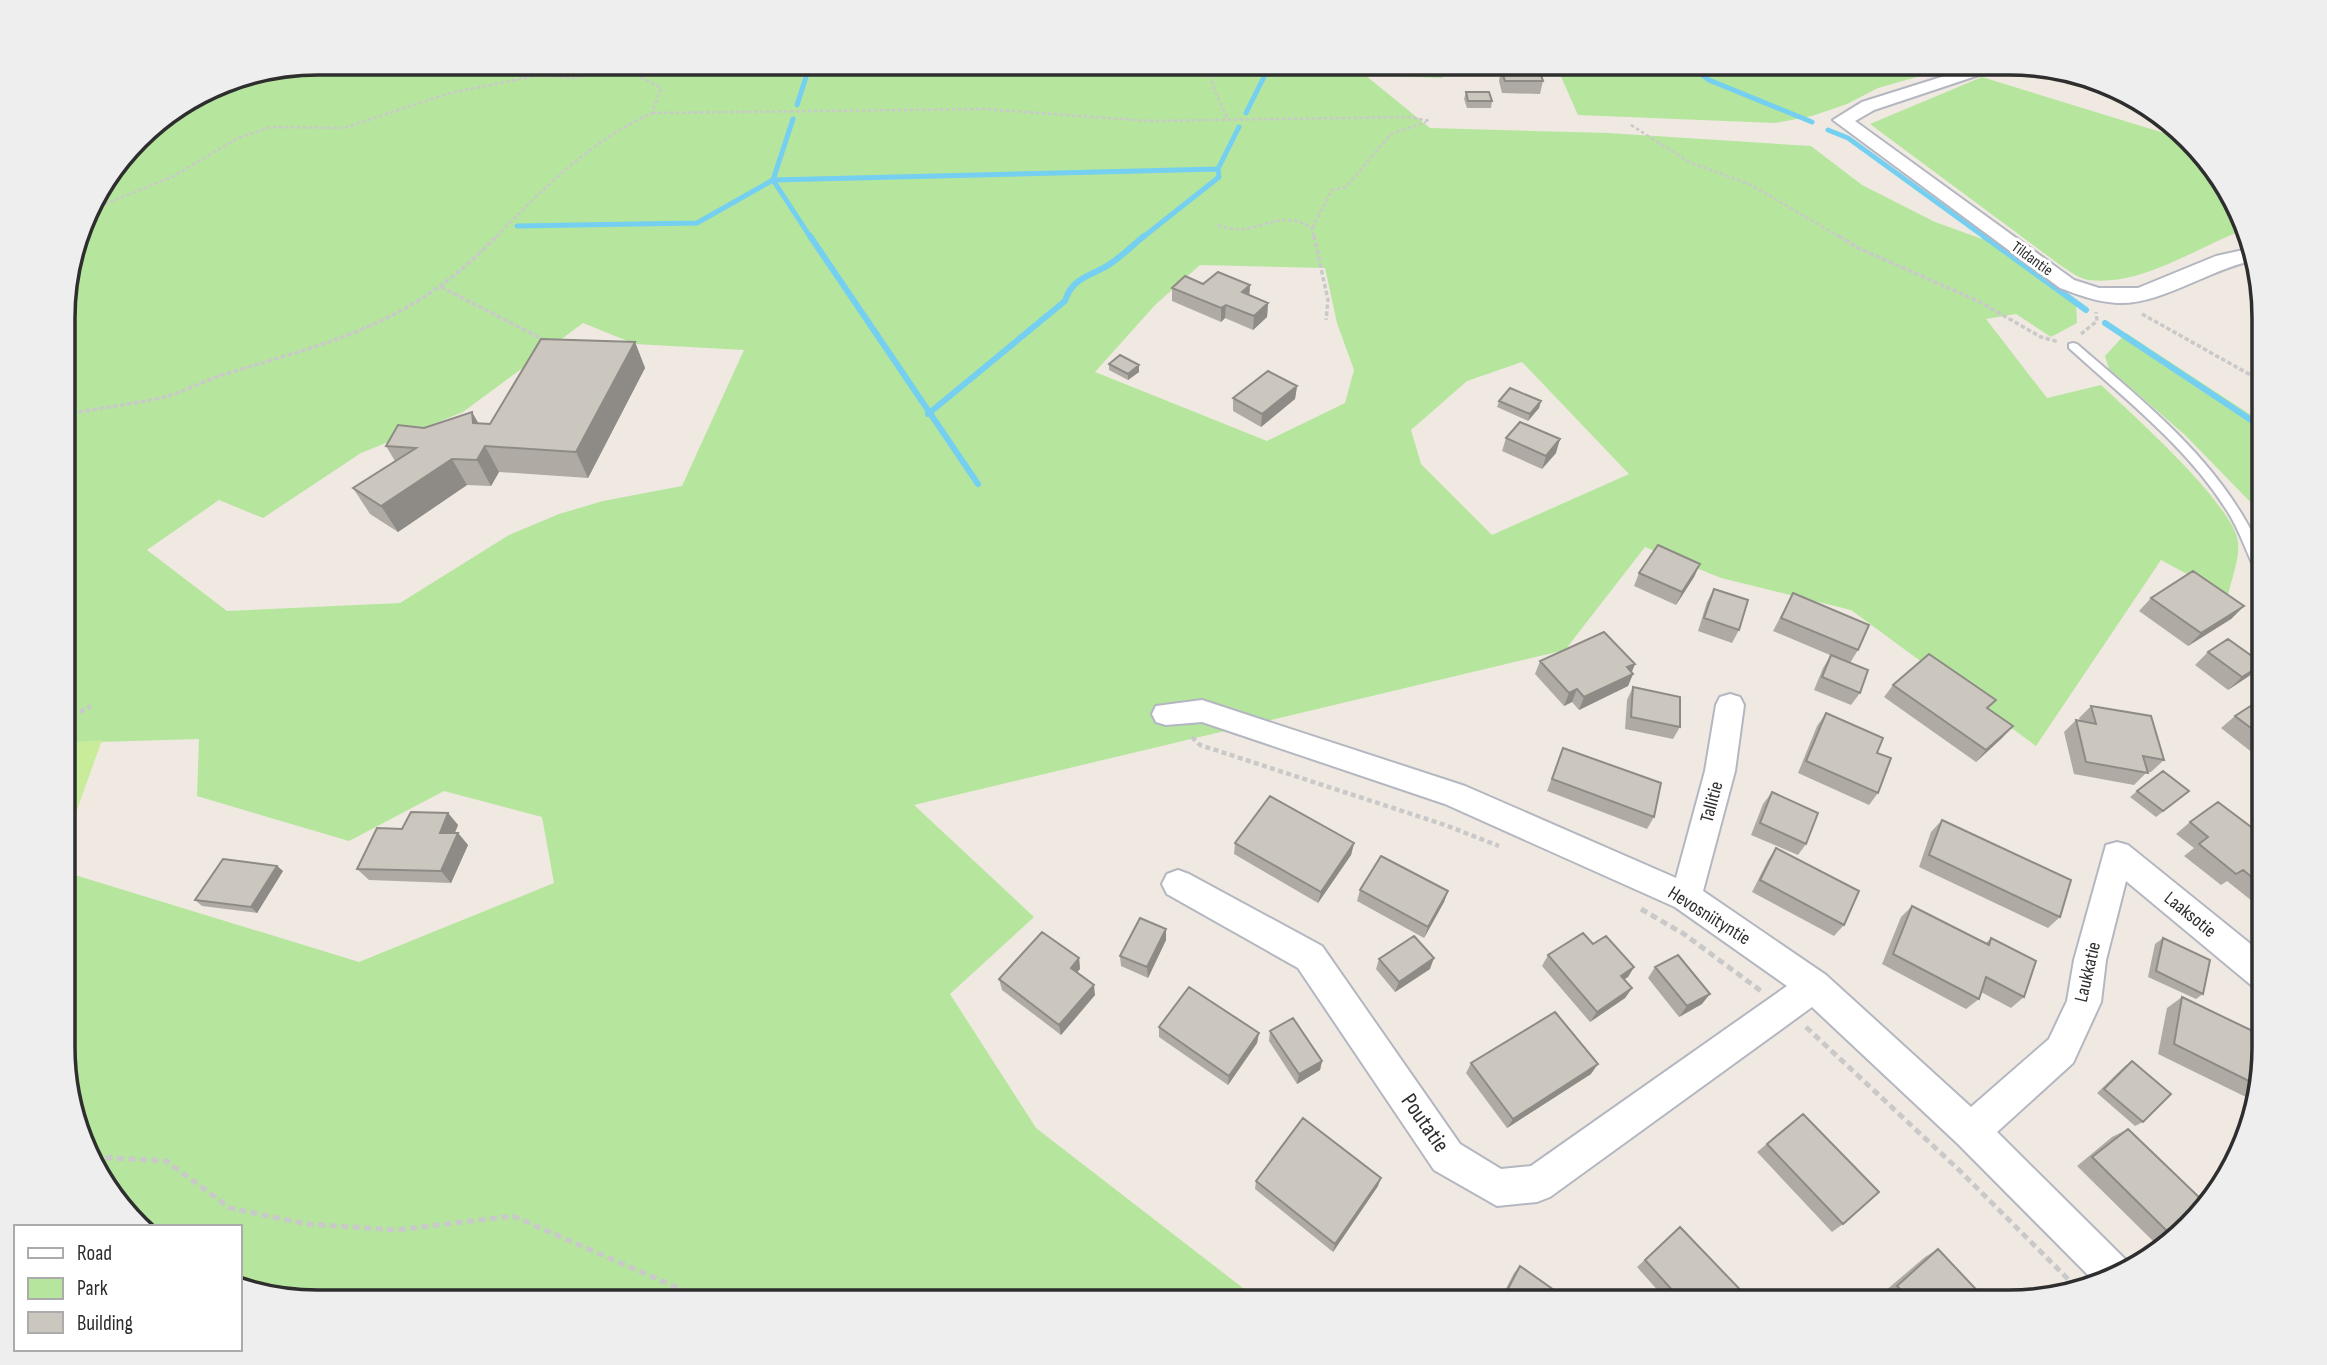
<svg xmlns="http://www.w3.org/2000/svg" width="2327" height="1365" font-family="'Sofia Sans Condensed',sans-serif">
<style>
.green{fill:#b6e59e;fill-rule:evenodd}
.pitch{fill:#c9ec9a}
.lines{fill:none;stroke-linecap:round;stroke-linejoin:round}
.stream-far1{stroke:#75cff0;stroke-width:5}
.stream{stroke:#75cff0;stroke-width:6}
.lane-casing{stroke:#b4b7c1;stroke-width:4}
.street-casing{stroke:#b4b7c1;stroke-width:4}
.path-far3{stroke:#c9c9c9;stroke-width:2.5;stroke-dasharray:3.5 2.5;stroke-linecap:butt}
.path-far2{stroke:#c9c9c9;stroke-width:3.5;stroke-dasharray:4.5 2.5;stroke-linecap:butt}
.path-far1{stroke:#c9c9c9;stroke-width:4.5;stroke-dasharray:5 3.5;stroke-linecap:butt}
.path{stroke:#c9c9c9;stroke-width:5;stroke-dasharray:7 4.5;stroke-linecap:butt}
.lane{fill:#fff;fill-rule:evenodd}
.street{fill:#fff;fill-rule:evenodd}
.wall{fill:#afaba4}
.shaded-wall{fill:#8e8b86}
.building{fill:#cbc7bf;stroke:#8e8b86;stroke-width:2}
.labels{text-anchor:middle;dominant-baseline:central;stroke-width:6;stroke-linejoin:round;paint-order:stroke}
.far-street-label{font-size:16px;fill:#2e2e2e;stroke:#fff}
.street-label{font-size:19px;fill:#2e2e2e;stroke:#fff}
.near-street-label{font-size:23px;fill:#2e2e2e;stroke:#fff}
.rim{fill:none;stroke:#2e2e2e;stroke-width:3.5}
</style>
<rect width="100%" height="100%" fill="#efe9e1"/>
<!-- green -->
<path class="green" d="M318,63H1459L1442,78L1365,75L1430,128L1608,133L1811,146L1862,185L1935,222L1985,240L2076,302L2077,323L2051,337L2016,314L1986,319L2047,398L2101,385C2131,413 2234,505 2238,542C2240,558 2231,580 2228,596L2161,560L2036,746L1851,610L1721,578L1645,547L1565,650L914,805L1034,917L950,994L1036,1128L1261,1302H318L240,1281V1227H147L106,1188L65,1080V872L359,962L554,883L542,817L444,791L349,841L197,796L199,739L65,743V285L90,205L150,127L221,82ZM1200,265L1325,268L1337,323L1354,370L1345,403L1267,441L1095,372L1155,305ZM583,323L635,344L744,350L682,486L603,501L559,514L509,535L400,603L227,611L147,550L219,500L263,518L361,453L463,412ZM1522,362L1629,474L1492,535L1421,464L1411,430L1467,381Z
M1555,63H1966L1878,88L1847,104L1812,116L1775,123L1578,115Z
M1982,77L2177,137L2230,190L2243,233L2238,232C2191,251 2140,286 2089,280C2079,279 2068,270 2060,265L1870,124Z
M2126,333L2263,423V515L2185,435L2109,369L2105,356Z"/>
<!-- pitch -->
<path class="pitch" d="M102,740L65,843V743Z"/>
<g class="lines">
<!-- stream-far1 -->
<path class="stream-far1" d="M1686,63L1709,80L1812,122
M1270,65L1421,66L1429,63
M797,105L807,74
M1246,113L1271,63
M793,119L773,180L811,238
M1828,130L1848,138L1986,238
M517,226L697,223L773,180L1218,169
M1142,238L1219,177L1218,169L1239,127"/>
<!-- stream -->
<path class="stream" d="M810,236L978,484
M1984,236L2086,310
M2105,323L2263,428
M928,414L1065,301C1072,277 1092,276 1110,264C1122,256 1133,245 1144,236"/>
<!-- lane casing -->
<g class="lane-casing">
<path id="lane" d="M2073,343L2077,344C2137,396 2203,448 2244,518C2251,530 2259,543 2263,556C2264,563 2263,571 2263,578L2258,576C2247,554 2240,530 2226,509C2186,446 2124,398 2069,348V344Z"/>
</g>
<!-- street casing -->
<g class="street-casing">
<path id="street" d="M1986,63L2012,64L1874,110L1855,121L2074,280L2099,288H2138L2216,256L2248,249L2251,261C2208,270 2161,305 2117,303C2097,302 2079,295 2060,288L1833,120L1862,102Z
M1730,694L1740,697L1744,705L1735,771L1703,891L1826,975L1971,1107L2049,1039L2067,1001L2074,960L2106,845L2117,842L2128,845L2263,954V989L2251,985L2126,881L2106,960L2101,1002L2073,1063L1997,1132L2127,1261L2131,1269L2094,1281L1958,1144L1812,1007L1550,1197L1537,1202L1497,1206L1434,1170L1298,968L1167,894L1162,884L1167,874L1178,870L1189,874L1322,946L1460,1144L1501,1169L1531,1166L1787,986L1675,907L1445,804L1202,722L1166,725L1156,722L1152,714L1156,706L1202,700L1465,786L1676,878L1705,771L1716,705L1720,697Z"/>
</g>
<!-- path-far3 -->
<path class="path-far3" d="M525,63L539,75
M1208,63L1213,86L1228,120
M652,113L984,109L1149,121L1409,117L1430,121
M1631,125L1689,162L1749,184L1842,238
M88,211L174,176L238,138L271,127L344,128L450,93L540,75L574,78L626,69L661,88L652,113C588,142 543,189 495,238
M1218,225C1256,241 1275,205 1312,228L1314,238
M1312,228L1332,190L1346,187L1391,134L1426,122"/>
<!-- path-far2 -->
<path class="path-far2" d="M1314,236L1328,300L1326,320
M1839,236L1856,247L1978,301L2041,337L2059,342
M441,287L546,341
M2142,314L2263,382
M2081,334L2097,321L2096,312
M65,415C96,408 128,405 160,398C183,393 202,381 225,374C337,340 412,324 497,236"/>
<!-- path-far1 -->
<path class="path-far1" d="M65,720L91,706
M1192,737L1200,745L1445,825L1499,846"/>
<!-- path -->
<path class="path" d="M1641,909L1684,934L1761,991
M1806,1027L1959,1170L2075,1286
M94,1157L166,1161L230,1208L307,1224L396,1230L513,1216L710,1302"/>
<!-- lane -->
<use href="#lane" class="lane"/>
<!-- street -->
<use href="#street" class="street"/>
</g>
<!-- wall -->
<path class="wall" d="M1501,69L1543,81L1540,94L1502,93L1499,81Z
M1466,92L1492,101L1491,108H1467L1464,99Z
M1203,284L1250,285L1249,296L1268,303L1267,317L1253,330L1225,318L1221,322L1172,301V288Z
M635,342L645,368L588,478L499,472L491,486L467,485L398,532L370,514L353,488L395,461L386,446L424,428L479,423L490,424Z
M1109,364L1139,365V372L1128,380L1109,370Z
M1297,386L1295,399L1261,427L1233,411V398Z
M1499,401H1541L1539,408L1528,421L1497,407Z
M1506,438L1556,453L1542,469L1502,451Z
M1700,564L1694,577L1676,605L1634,586L1639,573Z
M1714,589L1739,630L1732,643L1698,631L1707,602Z
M1793,593L1858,650L1850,663L1860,693L1851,705L1814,690L1823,668L1831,655L1837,658L1773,631Z
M2151,598L2244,606L2231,619L2188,646L2139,611Z
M2208,652L2249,676L2228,690L2195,665Z
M1540,661L1635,664L1632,672L1633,674L1628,686L1579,710L1572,702L1564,706L1535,674Z
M1893,685L1988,709L2013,726L2002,738L1976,762L1884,697Z
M1633,687L1680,727L1673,739L1625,729L1627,700Z
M2263,698V761L2221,728L2235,716Z
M2091,706L2164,760L2151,772H2147L2134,785L2074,774L2064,732L2076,720L2080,721L2079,718Z
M1826,713L1877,753L1878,793L1869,805L1798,773L1817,726Z
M1563,748L1654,817L1647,829L1547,791Z
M2137,791L2182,797L2156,817L2130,797Z
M1772,792L1806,844L1798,855L1751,835L1763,804Z
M448,813L458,825L455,833H458L468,845L451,883L369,880L357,869L402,829Z
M1942,820L2060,917L2048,928L1919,867L1931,832Z
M2190,822L2263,836V908L2262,909L2227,881L2221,885L2184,856L2194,848L2176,834Z
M1235,843H1354L1351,855L1318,903L1234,854Z
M1776,848L1844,925L1834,936L1752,892L1768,860Z
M277,866L283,871L257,913L202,906L195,900Z
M1360,890L1448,891L1444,902L1424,938L1357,901Z
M1912,906L1986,943L1991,938L2024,997L2011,1008L1981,992L1979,999L1966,1009L1882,964L1901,917Z
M1166,929V940L1148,978L1121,966L1120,956Z
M2163,938L2203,994L2196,999L2148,977L2155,944Z
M1593,944L1634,967L1628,977L1624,979L1632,988L1625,998L1590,1022L1542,966L1548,955Z
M1079,958L1080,969L1077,972L1095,995L1061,1035L1002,990L999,979Z
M1379,959L1430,969L1395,992L1376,969Z
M1655,967L1702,1004L1679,1017L1648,978Z
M2182,997L2263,1063L2252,1100L2158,1054L2167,1008Z
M1159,1027L1259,1033L1257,1043L1228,1085L1159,1037Z
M1270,1031L1322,1061L1320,1070L1297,1084L1269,1041Z
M2132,1061L2143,1122L2135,1126L2097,1093L2125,1066Z
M1471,1063L1591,1074L1507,1128L1466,1073Z
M1803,1114L1843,1224L1832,1232L1757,1152Z
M2128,1129L2203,1201L2163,1241L2156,1244L2077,1166L2112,1137Z
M1256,1181L1378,1186L1333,1252L1255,1189Z
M1680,1227L1752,1302H1668L1637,1267Z
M1938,1249L1987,1301L1893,1302L1884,1292L1925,1257Z
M1520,1266L1571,1302H1499L1514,1273Z"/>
<!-- shaded-wall -->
<path class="shaded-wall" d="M1250,285L1249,298L1242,292Z
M1268,303L1267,317L1253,330L1254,316Z
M1226,305L1225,318L1221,322V308Z
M635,342L645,368L588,478L576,452Z
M1139,365V372L1128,380V374Z
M1297,386L1295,399L1261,427L1262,414Z
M1541,401L1539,408L1528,421L1530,414Z
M472,412L487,438L473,423Z
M1560,439L1556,453L1542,469L1546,456Z
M485,446L499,472L491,486L477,460Z
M452,459L467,485L398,532L381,506Z
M1700,564L1694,577L1676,605L1682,592Z
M2244,606L2231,619L2188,646L2201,633Z
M1635,664L1630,675L1633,674L1628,686L1579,710L1584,697L1627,667Z
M2263,664L2249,676L2228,690L2242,677Z
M1577,689L1572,702L1564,706L1569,693Z
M2013,726L2002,738L1976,762L1986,750Z
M448,813L458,825L450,844L440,833Z
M458,833L468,845L451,883L441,871Z
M1354,843L1351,855L1318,903L1321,892Z
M277,866L283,871L257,913L251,907Z
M1448,891L1444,902L1424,938L1428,927Z
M1166,929V940L1148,978L1147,967Z
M1079,958L1080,969L1072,978L1071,968Z
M1434,958L1430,969L1395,992L1399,982Z
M1634,967L1628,977L1614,986L1621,976Z
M1094,985L1095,995L1061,1035L1059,1025Z
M1632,988L1625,998L1590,1022L1597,1012Z
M1710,994L1702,1004L1679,1017L1687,1006Z
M1259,1033L1257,1043L1228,1085L1229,1076Z
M1322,1061L1320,1070L1297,1084L1299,1074Z
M1598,1064L1591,1074L1507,1128L1513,1119Z
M1381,1178L1378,1186L1333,1252L1335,1244Z"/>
<!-- building -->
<path class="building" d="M1501,69H1539L1543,81H1505Z
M1466,92H1489L1492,101H1468Z
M1218,272L1250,285L1242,292L1268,303L1254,316L1226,305L1221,308L1172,288L1185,276L1203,284Z
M541,339L635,342L576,452L485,446L477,460L452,459L381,506L353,488L416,448L386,446L398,425L424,428L472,412L473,423L490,424Z
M1120,355L1139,365L1128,374L1109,364Z
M1268,371L1297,386L1262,414L1233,398Z
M1510,388L1541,401L1530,414L1499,401Z
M1520,422L1560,439L1546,456L1506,438Z
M1658,545L1700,564L1682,592L1639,573Z
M2193,571L2244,606L2201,633L2151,598Z
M1714,589L1748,600L1739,630L1704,618Z
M1793,593L1869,625L1858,650L1781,618Z
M1604,632L1635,664L1627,667L1633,674L1584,697L1577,689L1569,693L1540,661Z
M2228,639L2263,664L2242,677L2208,652Z
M1929,654L1996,700L1987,708L2013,726L1986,750L1893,685Z
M1831,655L1868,670L1860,693L1822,677Z
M1633,687L1680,697V727L1631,717Z
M2263,698V737L2235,716Z
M2091,706L2151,716L2164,760L2143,756L2148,773L2086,762L2076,720L2096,724Z
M1826,713L1883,738L1877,753L1891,758L1878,793L1806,761Z
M1563,748L1661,783L1654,817L1552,779Z
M2163,771L2189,791L2163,811L2137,791Z
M1772,792L1818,813L1806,844L1760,823Z
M1270,796L1354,843L1321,892L1235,843Z
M2218,802L2263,836V886L2243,870L2236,874L2199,844L2208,837L2190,822Z
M411,812L448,813L440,833H458L441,871L357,869L377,828L402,829Z
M1942,820L2071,880L2060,917L1929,855Z
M1776,848L1859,891L1844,925L1760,880Z
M1381,856L1448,891L1428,927L1360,890Z
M223,859L277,866L251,907L195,900Z
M1912,906L1989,945L1991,938L2036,961L2024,997L1986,977L1979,999L1893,954Z
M1140,918L1166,929L1147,967L1120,956Z
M1042,932L1079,958L1071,968L1094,985L1059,1025L999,979Z
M1583,933L1593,944L1606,936L1634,967L1621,976L1632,988L1597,1012L1548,955Z
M1414,936L1434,958L1399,982L1379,959Z
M2163,938L2210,960L2203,994L2156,971Z
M1678,955L1710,994L1687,1006L1655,967Z
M1189,987L1259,1033L1229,1076L1159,1027Z
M2182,997L2263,1036V1063L2257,1085L2174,1044Z
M1555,1012L1598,1064L1513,1119L1471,1063Z
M1293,1018L1322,1061L1299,1074L1270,1031Z
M2132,1061L2171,1094L2143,1122L2104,1089Z
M1803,1114L1879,1192L1843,1224L1767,1144Z
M1303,1118L1381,1178L1335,1244L1256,1181Z
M2128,1129L2203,1201L2170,1234L2092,1157Z
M1680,1227L1752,1302H1683L1645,1260Z
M1938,1249L1987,1301L1912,1302L1897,1286Z
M1520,1266L1571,1302H1501Z"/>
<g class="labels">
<!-- far-street labels -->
<g class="far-street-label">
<text transform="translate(2032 259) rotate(36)">Tildantie</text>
</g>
<!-- street labels -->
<g class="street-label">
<text transform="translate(1712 802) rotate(-75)">Tallitie</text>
<text transform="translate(2190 915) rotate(39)">Laaksotie</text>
<text transform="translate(1709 916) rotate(32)">Hevosniityntie</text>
<text transform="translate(2088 972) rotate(-77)">Laukkatie</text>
</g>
<!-- near-street labels -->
<g class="near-street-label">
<text transform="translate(1425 1123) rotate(55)">Poutatie</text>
</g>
</g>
<!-- crop -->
<path d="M0 0H2327V1365H0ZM318 75H2009A243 243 0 0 1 2252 318V1047A243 243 0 0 1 2009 1290H318A243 243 0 0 1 75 1047V318A243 243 0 0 1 318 75Z" fill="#eee" fill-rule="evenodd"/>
<path class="rim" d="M318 75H2009A243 243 0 0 1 2252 318V1047A243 243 0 0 1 2009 1290H318A243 243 0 0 1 75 1047V318A243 243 0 0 1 318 75Z"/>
<!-- legend -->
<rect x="14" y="1225" width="228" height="126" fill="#ffffff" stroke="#ababab" stroke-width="2"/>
<rect x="28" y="1248" width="35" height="10" fill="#ffffff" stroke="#ababab" stroke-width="2"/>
<text x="77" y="1260" font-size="21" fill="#2e2e2e">Road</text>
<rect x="28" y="1278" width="35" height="21" fill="#b6e59e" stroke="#ababab" stroke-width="2"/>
<text x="77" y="1295" font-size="21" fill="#2e2e2e">Park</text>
<rect x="28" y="1312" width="35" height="21" fill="#cbc7bf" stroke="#ababab" stroke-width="2"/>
<text x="77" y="1330" font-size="21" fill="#2e2e2e">Building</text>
</svg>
